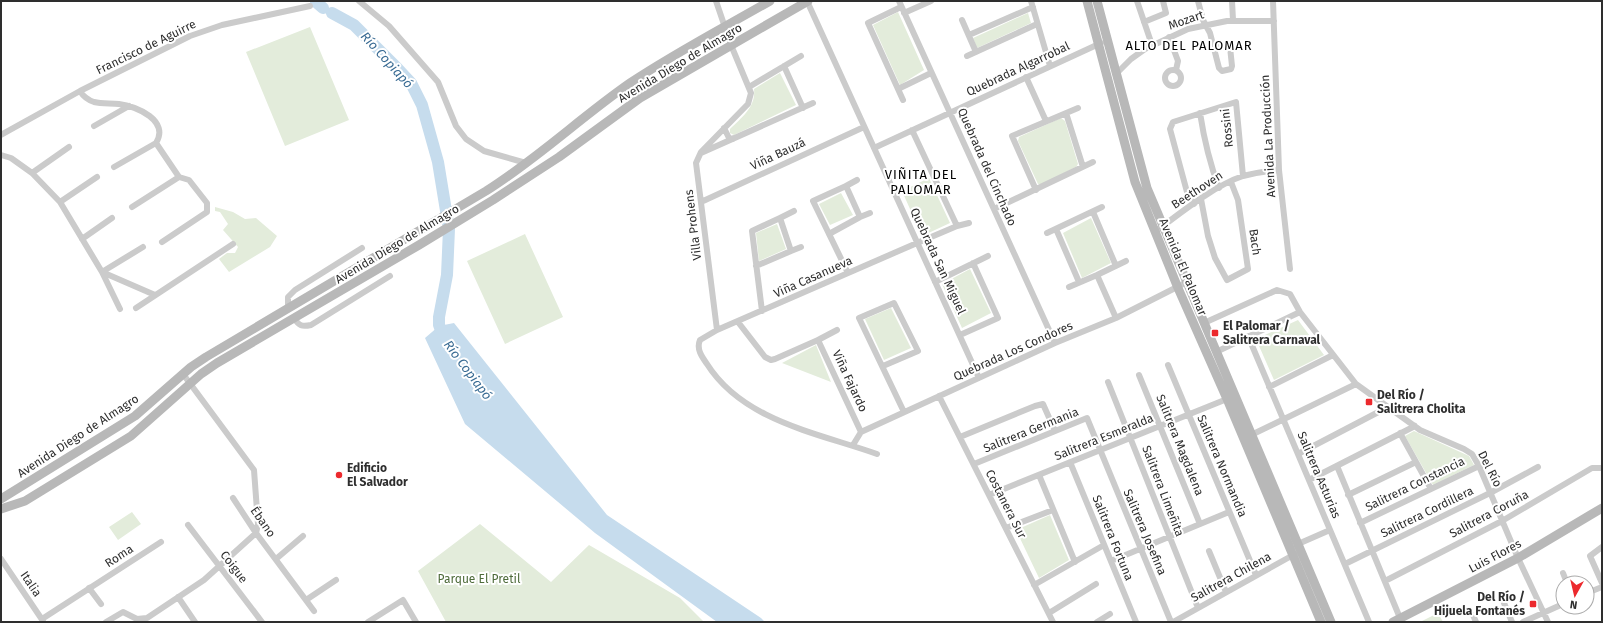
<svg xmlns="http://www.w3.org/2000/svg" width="1603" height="623" font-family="'Fira Sans',sans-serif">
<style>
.green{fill:#e3ecdb}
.water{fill:#c6dced}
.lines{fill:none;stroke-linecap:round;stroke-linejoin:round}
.river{stroke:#c6dced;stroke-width:12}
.street{stroke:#cbcbcb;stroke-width:6}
.secondary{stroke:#b8b8b8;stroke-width:9}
.poi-dot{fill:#ec292d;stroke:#fff;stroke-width:1.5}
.labels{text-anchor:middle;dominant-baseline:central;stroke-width:4;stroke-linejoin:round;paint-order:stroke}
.street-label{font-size:12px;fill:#2e2e2e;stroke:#fff}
.poi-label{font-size:12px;font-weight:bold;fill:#2e2e2e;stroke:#fff;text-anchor:start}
.park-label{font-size:12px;fill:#4e6b3a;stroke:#fff}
.neighbourhood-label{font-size:13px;letter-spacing:1px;fill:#000;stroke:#fff}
.water-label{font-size:13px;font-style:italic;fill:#396b93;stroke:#fff}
</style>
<rect width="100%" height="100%" fill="#fff"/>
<!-- green -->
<path class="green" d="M898,12L924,70L900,85L873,25Z
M1028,13L1031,23L977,48L973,38Z
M310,27L349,120L285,146L246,52Z
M780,73L796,105L734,135L730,133V129C742,117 756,107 754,89Z
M1061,118L1065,121L1078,164L1076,167L1043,184H1038L1018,141L1019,137Z
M929,178L950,223L922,236L902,191Z
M841,193L853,215L830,225L819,204Z
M215,207L233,212L245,219L256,218L277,236L270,247L229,272L219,259L227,253H235L238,247L223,230L228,224L220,212L215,211Z
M1091,218L1111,263L1082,278L1063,233Z
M777,224L786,249L759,261L756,233Z
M525,234L563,317L505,344L467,261Z
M970,269L991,313L962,328L942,284Z
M891,308L911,348L884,360L865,319Z
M1298,320L1324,355L1274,380L1256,339Z
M816,345L831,382L782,363Z
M1414,431L1469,456L1474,465L1433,485L1405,436Z
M132,512L141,524L118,540L109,527Z
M1050,515L1069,560L1039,578L1016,530Z
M480,524L551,582L589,545L680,598L704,622H446L418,571Z
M1438,613L1443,622H1420Z"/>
<!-- water -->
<path class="water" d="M454,323L607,515L761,618L765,622H717L595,533L465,424L425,338L439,326Z"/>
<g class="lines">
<!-- river -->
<path class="river" d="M316,2L323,8
M332,13L354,25L398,69L411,83L422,105L438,162L449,229L447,275L439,317V325L445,341"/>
<!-- street -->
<path class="street" d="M359,1L389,26L438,82L456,126L466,139L484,151L526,163
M716,1L731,45L751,93L748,104L701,152L696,163L717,330
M807,1L979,378
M899,1L1055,343
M1031,1L1050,66
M1137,1L1152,45
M1198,1L1203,20L1210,33L1219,68L1222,71L1231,69L1232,66L1230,47L1213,45
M1232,1L1233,20
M1273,1L1279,170L1290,269
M901,7L868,23L903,100
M904,13L931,1
M962,20L976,52
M1144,22L1166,13L1163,1
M969,35L1033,7
M1169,37L1178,61L1176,70
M967,56L1037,24
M784,66L803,108
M1165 78a8 8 0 1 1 16 0a8 8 0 1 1-16 0Z
M1116,74L1131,59L1145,49L1188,29L1227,21H1274
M1026,77L1046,121
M749,87L801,56
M898,89L931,73
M80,91C83,96 88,100 94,102C102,104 111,103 119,104C137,106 170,121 156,143L114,167
M1066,113L1083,167
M1200,113C1204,139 1210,164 1219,188
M94,126L129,106
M724,128L729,138L733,139
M912,130L957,226
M1,135L80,91L190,36L222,25L310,6
M156,143L179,177
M874,148L1101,43
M701,153L813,103
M1,155L11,158L32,173L60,202L102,272L155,295
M32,173L69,147
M846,186L857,180
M1036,190L1012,136L1078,108
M1201,199L1208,236L1215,258L1227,280L1248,269L1238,200L1231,182
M60,202L97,177
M701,202L864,127
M1194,204L1187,192L1170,129L1173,122L1236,102L1243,176
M132,207L179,177L189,180L207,203V212L162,242
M994,209L1093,162
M1093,212L1116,266
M860,217L870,213
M780,218L794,211
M1056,229L1079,282
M1155,232C1179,214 1215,185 1243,176C1254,173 1267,171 1279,170
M1047,233L1102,207
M829,234L860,217L846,186L813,201L848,273
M82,239L112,218
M791,251L801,247
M756,266L791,251L780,218L752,231L762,311
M1097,275L1116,318
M935,282L988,256
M1069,287L1097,275L1126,261
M136,308L233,244
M288,308V297L295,290L362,248
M120,309L102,272L143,247
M294,318C299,326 302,327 311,325L390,276
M738,322L765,357L771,360L775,359L818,340L861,432
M1204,323L1277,290L1290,294L1300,312L1356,384
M960,335L998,318L973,263
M1248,336L1369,622
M818,340L837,330
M1216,352L1300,312
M1168,365L1256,575
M883,366L918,351L894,303L859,318L904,412
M1139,375L1200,524
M1108,382L1198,608
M1269,387L1333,355
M939,396L1053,622
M1400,433L1431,489
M1249,436L1356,384L1420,430L1464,449L1472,454L1479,466L1518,558L1548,622
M960,437L1035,406L1043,404L1055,431
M853,445L861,432L1055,343L1116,318L1187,282
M877,454C818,433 743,421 707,364C702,357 696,349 700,340L717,330L917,243L957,226L969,223
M1298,454L1388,407
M1070,462L1136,622
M974,464L1087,418L1171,622
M1337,466L1400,618
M1039,475L1075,562
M1309,480L1415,426
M989,495L1227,399
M1348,495L1416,462
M233,498L256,533L314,611
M1360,523L1479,466
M188,525L262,622
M1006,528L1053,510
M1298,544L1330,530
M1602,547L1590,556L1602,583
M1209,551L1226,592
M1,559L43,621
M276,559L303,536
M1111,561L1229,512
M1345,564L1490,493L1538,467
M1563,573L1567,583
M1385,581L1502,521L1592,468H1602
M1034,585L1104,545
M89,588L101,604
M1587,593L1602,587
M178,597L195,622
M306,600L336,580
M1504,603L1512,622
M1049,613L1096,584
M1473,615L1476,622
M42,619L161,542
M106,622L123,612L137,619L147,618L204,580L256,533L258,524L254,470L183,374
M368,622L403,600L416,622
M1097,622L1110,614
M1173,622L1295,554
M1523,622L1563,604"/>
<!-- secondary -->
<path class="secondary" d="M1087,1L1135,182L1178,288L1227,399L1321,622
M1097,1L1147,188L1331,622
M1,499L135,416L191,367L206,357L486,191C537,159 581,117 630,83C675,53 723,28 770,1
M1,509L25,501L131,436L201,374L217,363L419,245L493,200L559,157L640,98L808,1
M1393,622L1518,558L1602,508"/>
</g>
<!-- markers -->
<g class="poi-dot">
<rect x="1211" y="329" width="8" height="8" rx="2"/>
<rect x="1365" y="398" width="8" height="8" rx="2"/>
<circle cx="339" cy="475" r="4"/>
<rect x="1529" y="600" width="8" height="8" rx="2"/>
</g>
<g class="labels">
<!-- street labels -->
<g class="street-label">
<text transform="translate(1186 20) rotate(-19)">Mozart</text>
<text transform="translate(146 47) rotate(-26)">Francisco de Aguirre</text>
<text transform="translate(680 63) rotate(-31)">Avenida Diego de Almagro</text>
<text transform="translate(1018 69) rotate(-25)">Quebrada Algarrobal</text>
<text transform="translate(1227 128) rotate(-96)">Rossini</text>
<text transform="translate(1268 136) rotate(-93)">Avenida La Producción</text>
<text transform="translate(778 154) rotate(-25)">Viña Bauzá</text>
<text transform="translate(987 167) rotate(66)">Quebrada del Cinchado</text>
<text transform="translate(1197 190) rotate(-33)">Beethoven</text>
<text transform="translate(693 225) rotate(-97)">Villa Prohens</text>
<text transform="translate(1255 242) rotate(82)">Bach</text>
<text transform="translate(397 244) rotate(-31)">Avenida Diego de Almagro</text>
<text transform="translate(938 261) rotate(65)">Quebrada San Miguel</text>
<text transform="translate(1183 267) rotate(67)">Avenida El Palomar</text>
<text transform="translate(813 277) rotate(-24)">Viña Casanueva</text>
<text transform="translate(1013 351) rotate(-24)">Quebrada Los Condores</text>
<text transform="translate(850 381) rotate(65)">Viña Fajardo</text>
<text transform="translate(1031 430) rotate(-22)">Salitrera Germania</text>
<text transform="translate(78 436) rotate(-33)">Avenida Diego de Almagro</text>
<text transform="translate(1104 437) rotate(-22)">Salitrera Esmeralda</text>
<text transform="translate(1180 445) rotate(68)">Salitrera Magdalena</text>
<text transform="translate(1222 466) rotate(67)">Salitrera Normandia</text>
<text transform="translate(1490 469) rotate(63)">Del Río</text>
<text transform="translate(1319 475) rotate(67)">Salitrera Asturias</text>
<text transform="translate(1415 484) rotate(-26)">Salitrera Constancia</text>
<text transform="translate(1163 491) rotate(69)">Salitrera Limeñita</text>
<text transform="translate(1006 504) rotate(63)">Costanera Sur</text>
<text transform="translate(1427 512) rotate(-26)">Salitrera Cordillera</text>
<text transform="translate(1489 514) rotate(-28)">Salitrera Coruña</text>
<text transform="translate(263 522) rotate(55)">Ébano</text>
<text transform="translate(1145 532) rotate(67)">Salitrera Josefina</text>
<text transform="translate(1113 538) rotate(68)">Salitrera Fortuna</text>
<text transform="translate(119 556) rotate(-33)">Roma</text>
<text transform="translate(1495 556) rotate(-28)">Luis Flores</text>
<text transform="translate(234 567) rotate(53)">Coigue</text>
<text transform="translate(1231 577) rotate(-29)">Salitrera Chilena</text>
<text transform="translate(31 584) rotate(56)">Italia</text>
</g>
<!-- poi labels -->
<g class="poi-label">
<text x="1223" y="326">El Palomar /<tspan x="1223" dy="14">Salitrera Carnaval</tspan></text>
<text x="1377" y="395">Del Río /<tspan x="1377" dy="14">Salitrera Cholita</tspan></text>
<text x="347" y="468">Edificio<tspan x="347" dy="14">El Salvador</tspan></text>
<text x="1525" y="597" text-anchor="end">Del Río /<tspan x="1525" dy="14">Hijuela Fontanés</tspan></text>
</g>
<!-- park labels -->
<g class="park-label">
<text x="479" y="579">Parque El Pretil</text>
</g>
<!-- neighbourhood labels -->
<g class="neighbourhood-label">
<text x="1189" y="45">ALTO DEL PALOMAR</text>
<text x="921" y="174">VIÑITA DEL<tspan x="921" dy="15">PALOMAR</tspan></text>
</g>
<!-- water labels -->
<g class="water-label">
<text transform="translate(387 60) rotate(48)">Río Copiapó</text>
<text transform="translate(468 370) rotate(53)">Río Copiapó</text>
</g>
</g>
<!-- border -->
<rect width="1603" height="623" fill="none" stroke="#2e2e2e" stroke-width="4"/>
<!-- north arrow -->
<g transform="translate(1575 595) rotate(188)"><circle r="19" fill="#ffffff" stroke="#ababab"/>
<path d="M0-3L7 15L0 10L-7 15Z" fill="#ec292d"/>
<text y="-6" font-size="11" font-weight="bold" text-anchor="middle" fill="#2e2e2e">N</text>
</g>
</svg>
